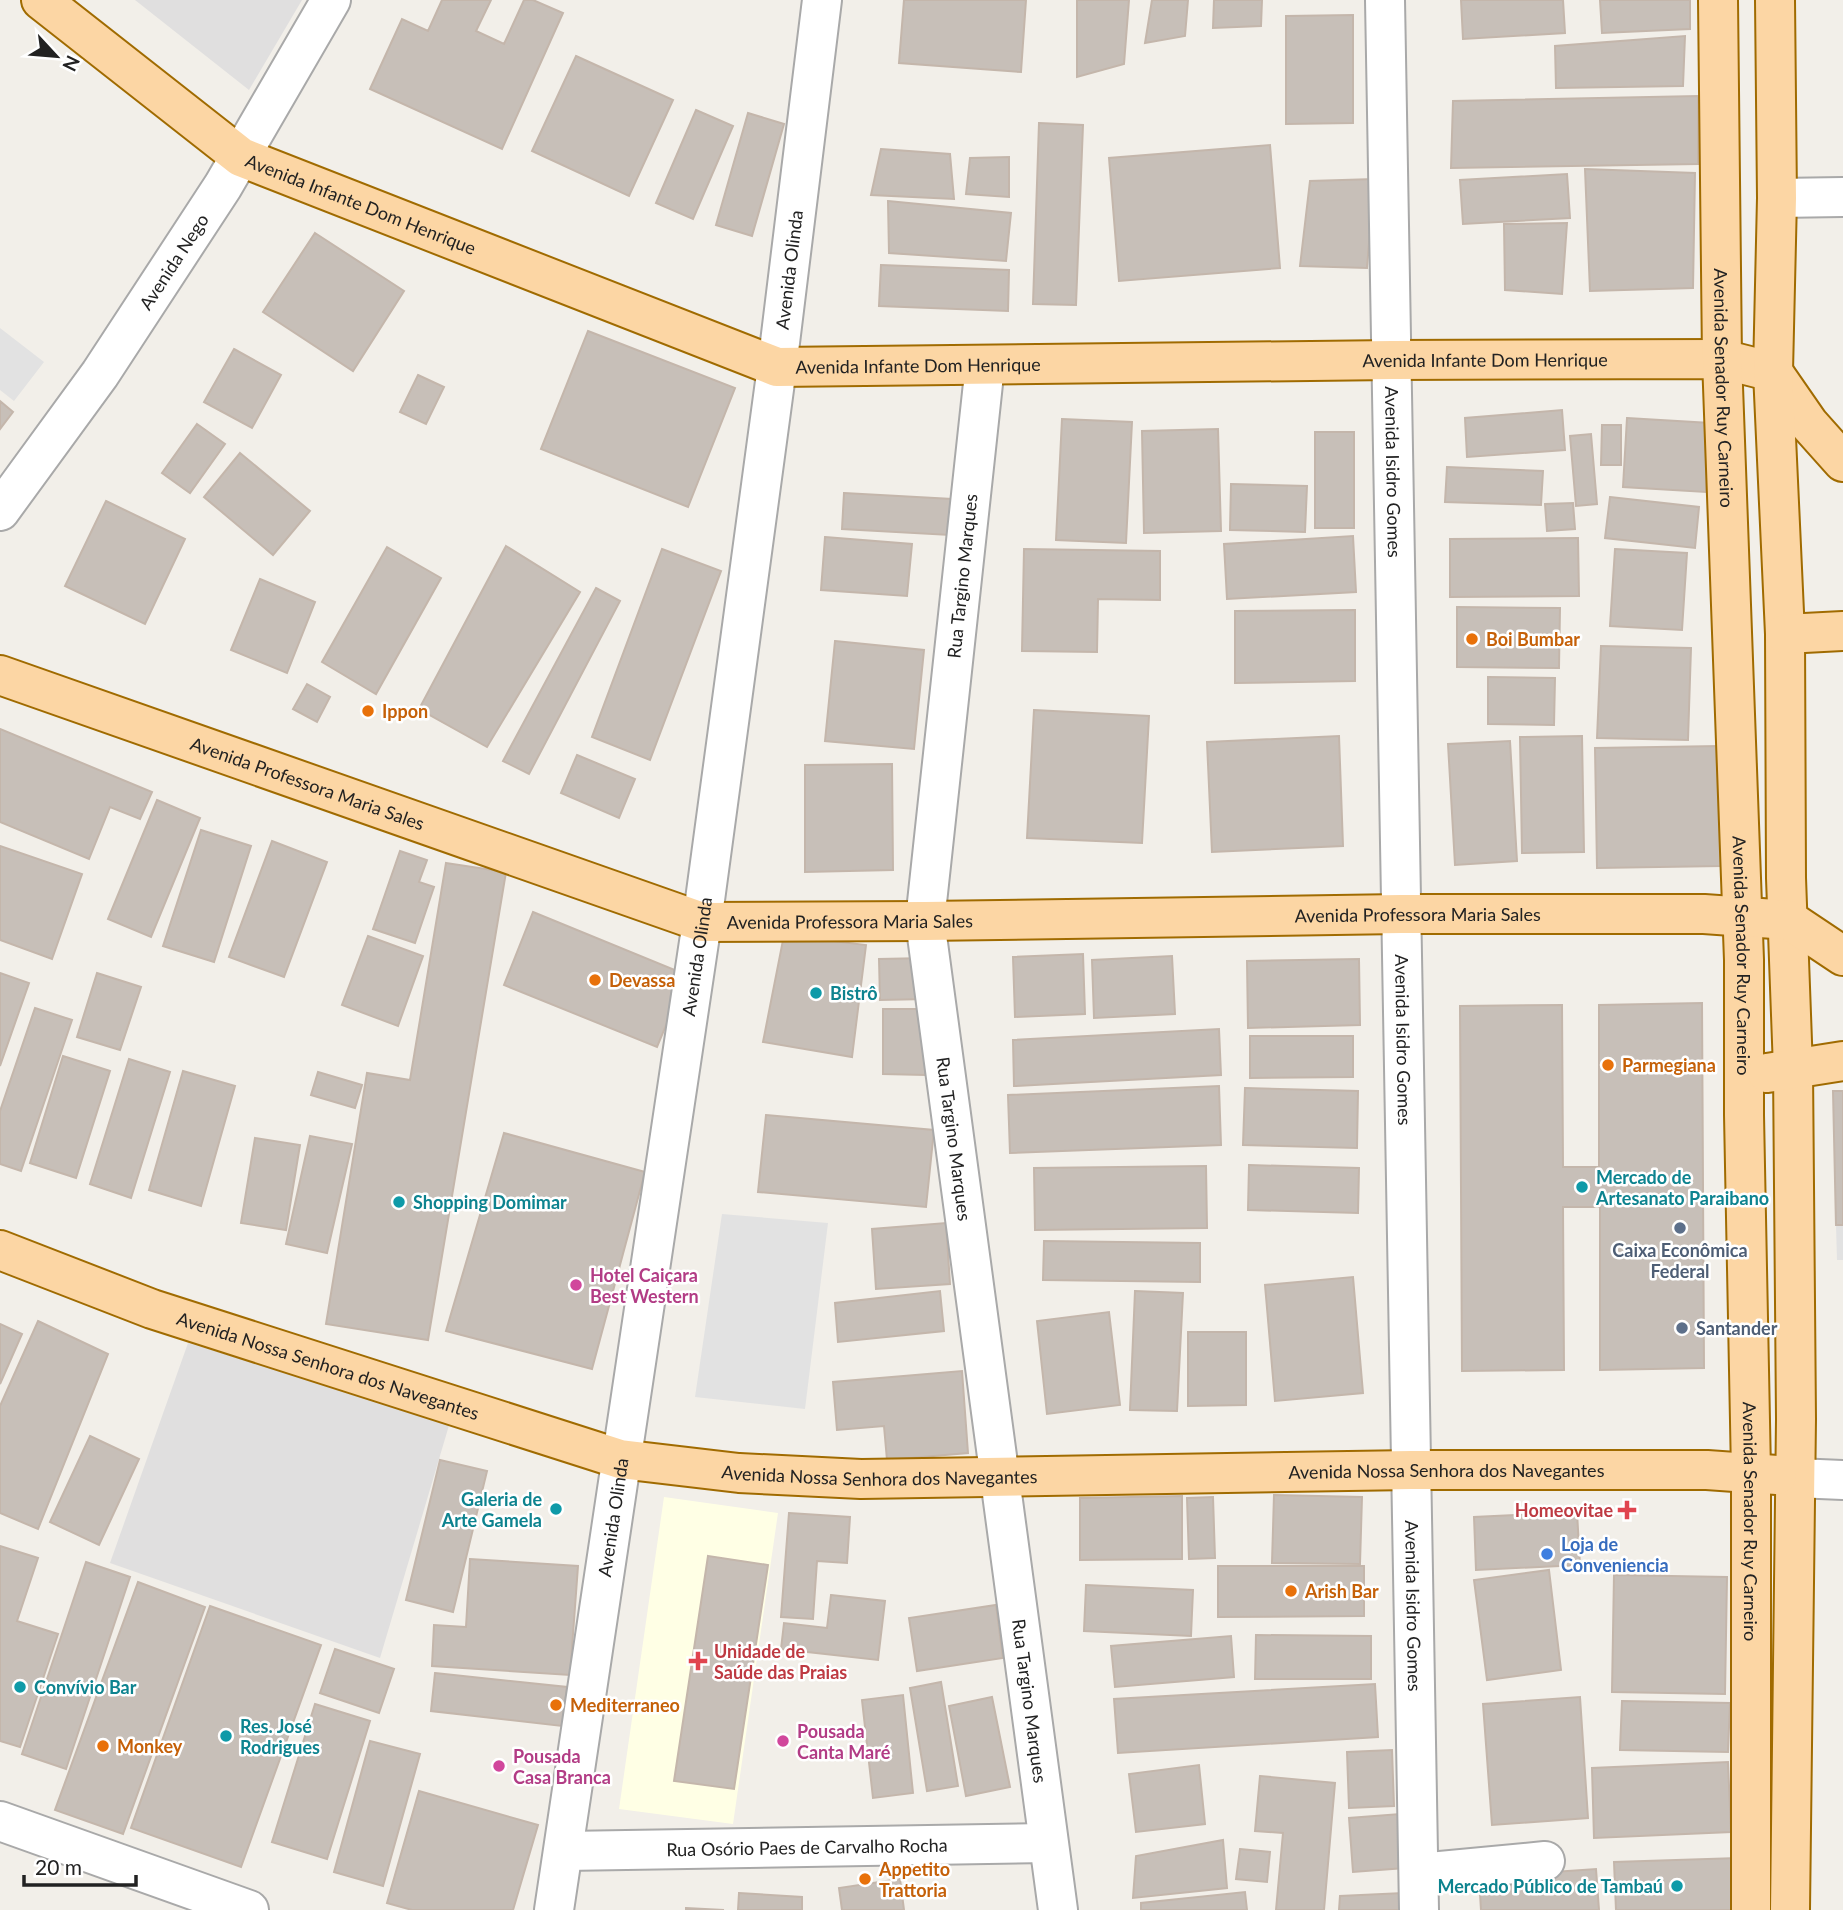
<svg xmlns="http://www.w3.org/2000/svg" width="1843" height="1910" font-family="Lato,sans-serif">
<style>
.residential{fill:#e0dfdf}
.education{fill:#ffffe5}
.parking{fill:#e2e2e2}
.building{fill:#c7bfb8;stroke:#c4b6ab;stroke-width:2}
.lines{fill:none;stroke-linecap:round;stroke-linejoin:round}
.minor-casing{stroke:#a9a9a9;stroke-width:42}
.major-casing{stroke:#a06b00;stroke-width:42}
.minor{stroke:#fff;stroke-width:38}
.major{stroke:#fcd6a4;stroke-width:38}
.food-dot{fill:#e8710a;stroke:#fff;stroke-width:2.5}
.culture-dot{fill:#0f9aa8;stroke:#fff;stroke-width:2.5}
.service-dot{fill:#5c6f8a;stroke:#fff;stroke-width:2.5}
.hotel-dot{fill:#d1479c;stroke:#fff;stroke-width:2.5}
.health-dot{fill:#e0444e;stroke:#fff;stroke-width:2.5}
.shop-dot{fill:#3f7fe0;stroke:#fff;stroke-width:2.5}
.labels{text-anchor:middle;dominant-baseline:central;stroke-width:5;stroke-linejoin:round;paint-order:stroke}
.street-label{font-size:18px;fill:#222;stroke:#fff}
.food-label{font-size:18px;font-weight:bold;fill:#c56008;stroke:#fff;text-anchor:start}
.culture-label{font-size:18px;font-weight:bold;fill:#0d838f;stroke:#fff;text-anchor:start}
.service-label{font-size:18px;font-weight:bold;fill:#4e5e75;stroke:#fff}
.hotel-label{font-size:18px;font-weight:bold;fill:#b23c85;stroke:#fff;text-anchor:start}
.health-label{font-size:18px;font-weight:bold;fill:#be3a42;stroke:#fff;text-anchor:end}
.shop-label{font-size:18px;font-weight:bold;fill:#366cbe;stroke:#fff;text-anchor:start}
</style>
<rect width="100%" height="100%" fill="#f2efe9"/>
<!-- residential -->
<path class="residential" d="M135,0H302L249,90Z
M188,1343L450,1422L380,1658L110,1563Z"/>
<!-- education -->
<path class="education" d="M664,1497L778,1513L733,1824L619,1809Z"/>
<!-- parking -->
<path class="parking" d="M0,328L44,362L14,401L0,390Z
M722,1214L828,1223L805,1409L695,1397Z
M1836,1225H1843V1260H1837Z"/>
<!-- building -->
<path class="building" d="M442,0H491L476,31L504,44L524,0H533L563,13L502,149L370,89L402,19L428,31Z
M904,0H1026L1021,72L899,63Z
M1077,0H1129L1124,64L1077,77Z
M1152,0H1188L1185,36L1145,43Z
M1214,0H1262L1261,26L1213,28Z
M1461,0H1563L1565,33L1463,39Z
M1600,0H1690V29L1602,33Z
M1353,15V123L1286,124V16Z
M1685,36L1683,86L1556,88L1555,46Z
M576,56L673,100L629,196L532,151Z
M1698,96V164L1451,168L1453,101Z
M696,110L733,126L693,219L656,203Z
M748,113L784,124L752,236L716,225Z
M1039,123L1083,125L1076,305L1033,304Z
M1270,145L1280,268L1119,281L1109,158Z
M881,149L950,154L954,199L871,195Z
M1009,157V197L966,194L970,158Z
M1585,169L1695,173L1693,288L1590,291Z
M1567,174L1570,218L1463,224L1460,180Z
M1374,179L1367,268L1300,266L1310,181Z
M888,201L1011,213L1006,261L889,253Z
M1567,223L1562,294L1505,290L1504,224Z
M315,233L404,291L353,371L263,312Z
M881,265L1009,270L1008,311L879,306Z
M588,331L735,388L688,507L541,449Z
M234,349L281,375L252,428L204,402Z
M418,375L444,387L426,424L400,412Z
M0,401L13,412L0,429Z
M1562,410L1565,450L1467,457L1465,418Z
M1627,418L1710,423L1706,492L1623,487Z
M1062,419L1132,422L1126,543L1056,540Z
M197,424L225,444L190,493L162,473Z
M1602,425H1621V465H1601Z
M1218,429L1221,531L1144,533L1142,431Z
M1315,432H1354V528H1315Z
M1591,434L1597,504L1576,506L1570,436Z
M240,453L310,511L273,555L204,497Z
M1447,467L1543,471L1541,505L1445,502Z
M1231,484L1307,486L1305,532L1230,530Z
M844,493L952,499L950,535L842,529Z
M1610,497L1699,507L1695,548L1605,538Z
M106,501L185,539L145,624L65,586Z
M1573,503L1575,529L1547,531L1545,504Z
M1353,536L1356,592L1227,599L1224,544Z
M825,537L912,544L907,596L821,590Z
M1578,538L1579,596L1450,597V539Z
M506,546L580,592L487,747L419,709Z
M387,547L441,578L376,694L322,662Z
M662,549L721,571L650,760L592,737Z
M1024,549L1160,551V600L1098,599L1097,652L1022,651Z
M1615,549L1687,553L1682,630L1610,626Z
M260,579L315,602L287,673L231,650Z
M596,588L620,601L529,774L503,761Z
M1457,607L1560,608L1559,668L1457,667Z
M1355,610V681L1235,683V611Z
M835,641L924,650L914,749L825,741Z
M1601,646L1691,648L1688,740L1597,738Z
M1488,677L1555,678L1554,725L1488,724Z
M307,684L330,697L317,722L293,709Z
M1034,710L1149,716L1142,843L1027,838Z
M0,729L152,792L140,819L110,807L89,859L0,822Z
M1339,736L1343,846L1212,852L1207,742Z
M1582,736L1584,852L1522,853L1520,737Z
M1510,741L1517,861L1455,865L1448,744Z
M1719,746L1721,866L1597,868L1595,748Z
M577,755L635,779L619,818L561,793Z
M892,764L893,870L805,872V765Z
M157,800L200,818L151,937L108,919Z
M201,830L251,846L214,962L163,946Z
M272,841L327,862L284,977L229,957Z
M0,846L82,874L52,959L0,940Z
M400,851L427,860L419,882L434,887L415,943L373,929Z
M446,863L506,872L428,1340L326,1324L367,1073L410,1080Z
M533,912L687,975L657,1047L504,985Z
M784,935L866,945L852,1057L763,1042Z
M368,936L423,956L398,1026L342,1005Z
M1083,954L1085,1014L1015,1017L1013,957Z
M1172,956L1175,1014L1094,1018L1092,960Z
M927,958V999L880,1000L879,959Z
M1359,959L1360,1025L1248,1028L1247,961Z
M0,973L29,983L0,1066Z
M97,973L141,987L120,1050L77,1037Z
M1702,1003L1704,1368L1600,1370V1207H1563L1564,1370L1462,1371L1460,1006L1562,1005L1563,1167H1599V1005Z
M35,1008L72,1020L21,1171L0,1164V1111Z
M883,1009H926L925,1075L883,1074Z
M1219,1029L1221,1075L1014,1086L1013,1040Z
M1250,1036H1353V1077L1250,1078Z
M63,1056L110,1071L76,1178L30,1163Z
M129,1059L170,1072L131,1198L90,1184Z
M183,1071L235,1086L201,1206L149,1190Z
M318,1072L362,1085L355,1108L311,1095Z
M1219,1086L1221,1145L1010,1153L1008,1095Z
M1245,1088L1358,1091L1357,1148L1243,1145Z
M1833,1091H1843V1225H1836Z
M766,1115L934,1130L926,1207L758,1192Z
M504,1133L645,1172L592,1369L446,1331Z
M310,1136L352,1144L327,1253L286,1244Z
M255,1138L300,1145L286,1230L241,1223Z
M1249,1165L1359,1168L1358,1213L1248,1210Z
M1206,1166L1207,1228L1035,1230L1034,1168Z
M946,1223L950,1284L876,1289L872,1229Z
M1044,1241L1200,1243V1282L1043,1280Z
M1353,1277L1363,1393L1275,1401L1265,1285Z
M940,1291L944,1331L838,1342L835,1303Z
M1135,1291L1183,1293L1177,1411L1130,1410Z
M1109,1312L1120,1405L1047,1414L1037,1321Z
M38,1321L108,1354L38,1529L0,1513V1406Z
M0,1324L22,1334L0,1384Z
M1188,1332H1246V1405L1188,1406Z
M962,1371L968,1453L887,1460L884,1426L837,1430L833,1382Z
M90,1436L139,1459L99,1545L50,1522Z
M440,1460L487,1471L453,1612L406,1600Z
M1274,1495L1362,1497L1360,1564L1272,1563Z
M1182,1496V1559L1080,1560V1498Z
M1213,1497L1215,1558L1189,1559L1187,1498Z
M1577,1512L1580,1565L1476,1570L1474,1517Z
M789,1513L850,1517L847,1563L817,1561L813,1619L781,1617Z
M0,1546L38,1558L17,1621L58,1634L20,1747L0,1741Z
M708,1556L768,1565L734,1789L674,1781Z
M470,1559L578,1566L570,1675L432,1666L434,1625L466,1627Z
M86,1562L130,1577L66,1769L22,1754Z
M1218,1566H1364V1616L1218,1617Z
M1549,1570L1561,1670L1487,1680L1474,1580Z
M1614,1575L1727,1577L1725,1694L1612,1692Z
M138,1582L205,1607L123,1834L55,1810Z
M1086,1585L1193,1590L1191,1636L1084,1631Z
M831,1595L885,1601L878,1660L781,1649L784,1623L827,1628Z
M996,1605L1003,1658L917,1671L909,1618Z
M210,1606L321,1645L241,1867L131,1828Z
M1256,1635L1371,1636V1679H1255Z
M1231,1636L1234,1677L1115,1687L1111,1646Z
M335,1649L394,1669L379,1713L320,1693Z
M435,1673L567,1687L562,1726L431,1711Z
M941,1682L958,1786L927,1791L910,1688Z
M1375,1684L1378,1737L1118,1753L1114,1699Z
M903,1695L913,1793L873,1798L862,1700Z
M992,1697L1010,1787L966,1796L949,1706Z
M1580,1697L1588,1818L1492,1825L1483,1704Z
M1622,1701L1730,1703L1728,1752L1620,1750Z
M315,1704L370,1721L327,1859L272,1842Z
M370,1741L420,1754L383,1886L334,1872Z
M1392,1750L1394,1806L1349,1808L1347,1752Z
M1728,1762L1731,1832L1594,1838L1592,1768Z
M1199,1765L1205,1824L1136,1832L1129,1774Z
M1260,1776L1335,1783L1324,1910H1276L1283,1833L1255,1831Z
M419,1791L538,1825L513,1910H412L387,1903Z
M1400,1814L1405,1868L1353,1872L1349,1818Z
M1223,1840L1227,1888L1133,1898L1136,1856Z
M1240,1849L1270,1852L1267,1882L1236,1879Z
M1738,1858L1740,1910H1616L1614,1862Z
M1596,1869L1599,1910H1481L1479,1877Z
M900,1879L904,1910H842L839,1888Z
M1245,1892L1247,1910H1141V1903Z
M739,1893L802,1897V1910H738Z
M1403,1893V1910H1339L1340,1896Z
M686,1908L724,1910H686Z"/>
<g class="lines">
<!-- minor casing -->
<g class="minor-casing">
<g id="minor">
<path id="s1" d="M1385,0L1419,1910"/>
<path d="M1777,198L1843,197"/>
<path id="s2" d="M985,365L925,921L1058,1910"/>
<path id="s3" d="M0,511L100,374L223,186L331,0"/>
<path d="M1796,1478L1843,1480"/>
<path d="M0,1821L249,1910"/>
<path id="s4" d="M565,1851L1048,1843"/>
<path d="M1419,1873L1545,1861"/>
<path id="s5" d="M554,1910L702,922L777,367L822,0"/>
</g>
</g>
<!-- major casing -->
<g class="major-casing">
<g id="major">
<path id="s6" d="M41,0L241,157L777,367L1392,360L1722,359L1773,372L1809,424L1843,462"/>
<path id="s7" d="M1718,0L1722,359L1744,960V1115L1751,1472V1910"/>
<path d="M1775,0L1777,198L1773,372L1785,634L1786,878L1793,1069L1796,1419L1790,1910"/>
<path d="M1785,634L1843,631"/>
<path id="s8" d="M0,675L702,922L925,921L1401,914H1704L1789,920L1843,956"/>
<path d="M1767,1073L1843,1061"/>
<path id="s9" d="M0,1250L152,1309L620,1459L739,1473L861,1479L1411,1470H1707L1777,1475"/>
</g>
</g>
<!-- minor -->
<use href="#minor" class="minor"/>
<!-- major -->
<use href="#major" class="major"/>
</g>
<!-- markers -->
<g class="food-dot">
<circle cx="1472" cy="639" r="7"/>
<circle cx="368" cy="711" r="7"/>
<circle cx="595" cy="980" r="7"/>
<circle cx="1608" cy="1065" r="7"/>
<circle cx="1291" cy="1591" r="7"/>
<circle cx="556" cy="1705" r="7"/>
<circle cx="103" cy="1746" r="7"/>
<circle cx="865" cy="1879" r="7"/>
</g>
<g class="culture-dot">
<circle cx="816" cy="993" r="7"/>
<circle cx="1582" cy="1187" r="7"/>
<circle cx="399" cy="1202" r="7"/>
<circle cx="556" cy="1509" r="7"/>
<circle cx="20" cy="1687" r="7"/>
<circle cx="226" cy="1736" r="7"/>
<circle cx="1677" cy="1886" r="7"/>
</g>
<g class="service-dot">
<circle cx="1680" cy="1228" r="7"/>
<circle cx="1682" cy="1328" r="7"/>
</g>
<g class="hotel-dot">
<circle cx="576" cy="1285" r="7"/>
<circle cx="783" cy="1741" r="7"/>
<circle cx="499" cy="1766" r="7"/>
</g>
<g class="health-dot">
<path d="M1623.5 1499.5h7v7h7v7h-7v7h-7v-7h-7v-7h7z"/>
<path d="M694.5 1650.5h7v7h7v7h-7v7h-7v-7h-7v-7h7z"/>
</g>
<circle class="shop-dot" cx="1547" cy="1554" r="7"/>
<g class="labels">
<!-- street labels -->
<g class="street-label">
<text stroke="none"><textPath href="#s6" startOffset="383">Avenida Infante Dom Henrique</textPath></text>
<text stroke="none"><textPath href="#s3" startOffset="304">Avenida Nego</textPath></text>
<text stroke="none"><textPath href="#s5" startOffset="1657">Avenida Olinda</textPath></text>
<text stroke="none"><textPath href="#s6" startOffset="1538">Avenida Infante Dom Henrique</textPath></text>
<text stroke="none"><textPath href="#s6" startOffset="971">Avenida Infante Dom Henrique</textPath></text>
<text stroke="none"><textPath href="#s7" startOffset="388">Avenida Senador Ruy Carneiro</textPath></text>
<text stroke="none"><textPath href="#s1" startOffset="472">Avenida Isidro Gomes</textPath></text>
<text transform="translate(962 576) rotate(-84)">Rua Targino Marques</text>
<text stroke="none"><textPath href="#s8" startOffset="326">Avenida Professora Maria Sales</textPath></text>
<text stroke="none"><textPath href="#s8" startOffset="1460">Avenida Professora Maria Sales</textPath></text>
<text stroke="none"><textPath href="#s8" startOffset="892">Avenida Professora Maria Sales</textPath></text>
<text stroke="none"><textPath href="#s7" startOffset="956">Avenida Senador Ruy Carneiro</textPath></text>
<text stroke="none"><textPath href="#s5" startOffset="964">Avenida Olinda</textPath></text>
<text stroke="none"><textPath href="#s1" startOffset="1040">Avenida Isidro Gomes</textPath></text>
<text stroke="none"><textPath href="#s2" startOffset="779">Rua Targino Marques</textPath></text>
<text stroke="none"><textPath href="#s9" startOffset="348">Avenida Nossa Senhora dos Navegantes</textPath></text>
<text stroke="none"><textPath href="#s9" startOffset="1482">Avenida Nossa Senhora dos Navegantes</textPath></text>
<text stroke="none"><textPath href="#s9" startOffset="915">Avenida Nossa Senhora dos Navegantes</textPath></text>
<text stroke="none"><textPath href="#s5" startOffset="397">Avenida Olinda</textPath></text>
<text stroke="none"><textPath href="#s7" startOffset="1522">Avenida Senador Ruy Carneiro</textPath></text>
<text stroke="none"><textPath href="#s1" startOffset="1606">Avenida Isidro Gomes</textPath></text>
<text stroke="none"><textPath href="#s2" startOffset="1346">Rua Targino Marques</textPath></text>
<text stroke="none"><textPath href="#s4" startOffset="242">Rua Osório Paes de Carvalho Rocha</textPath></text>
</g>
<!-- food labels -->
<g class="food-label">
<text x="1486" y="639">Boi Bumbar</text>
<text x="382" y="711">Ippon</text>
<text x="609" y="980">Devassa</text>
<text x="1622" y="1065">Parmegiana</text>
<text x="1305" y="1591">Arish Bar</text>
<text x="570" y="1705">Mediterraneo</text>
<text x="117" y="1746">Monkey</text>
<text x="879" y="1869">Appetito<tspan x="879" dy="21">Trattoria</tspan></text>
</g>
<!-- culture labels -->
<g class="culture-label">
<text x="830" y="993">Bistrô</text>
<text x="1596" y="1177">Mercado de<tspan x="1596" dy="21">Artesanato Paraibano</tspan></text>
<text x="413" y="1202">Shopping Domimar</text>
<text x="542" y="1499" text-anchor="end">Galeria de<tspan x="542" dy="21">Arte Gamela</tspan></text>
<text x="34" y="1687">Convívio Bar</text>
<text x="240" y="1726">Res. José<tspan x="240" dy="21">Rodrigues</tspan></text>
<text x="1663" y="1886" text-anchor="end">Mercado Público de Tambaú</text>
</g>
<!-- service labels -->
<g class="service-label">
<text x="1680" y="1250">Caixa Econômica<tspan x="1680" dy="21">Federal</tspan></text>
<text x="1696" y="1328" text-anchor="start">Santander</text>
</g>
<!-- hotel labels -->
<g class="hotel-label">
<text x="590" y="1275">Hotel Caiçara<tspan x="590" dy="21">Best Western</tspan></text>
<text x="797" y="1731">Pousada<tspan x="797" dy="21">Canta Maré</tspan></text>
<text x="513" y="1756">Pousada<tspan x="513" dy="21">Casa Branca</tspan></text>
</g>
<!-- health labels -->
<g class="health-label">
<text x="1613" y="1510">Homeovitae</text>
<text x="714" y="1651" text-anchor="start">Unidade de<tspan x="714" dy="21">Saúde das Praias</tspan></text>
</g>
<!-- shop labels -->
<g class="shop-label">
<text x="1561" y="1544">Loja de<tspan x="1561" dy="21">Conveniencia</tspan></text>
</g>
</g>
<!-- north arrow -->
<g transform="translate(56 56) rotate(116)" stroke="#ffffff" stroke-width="5" paint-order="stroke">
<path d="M0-5L12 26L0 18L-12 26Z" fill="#222222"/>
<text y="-10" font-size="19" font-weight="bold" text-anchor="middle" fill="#222222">N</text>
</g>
<!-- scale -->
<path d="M24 1875v10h112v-10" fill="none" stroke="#222222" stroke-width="3.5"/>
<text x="35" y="1875" font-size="21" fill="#222222" stroke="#ffffff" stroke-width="5" paint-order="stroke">20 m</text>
</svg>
